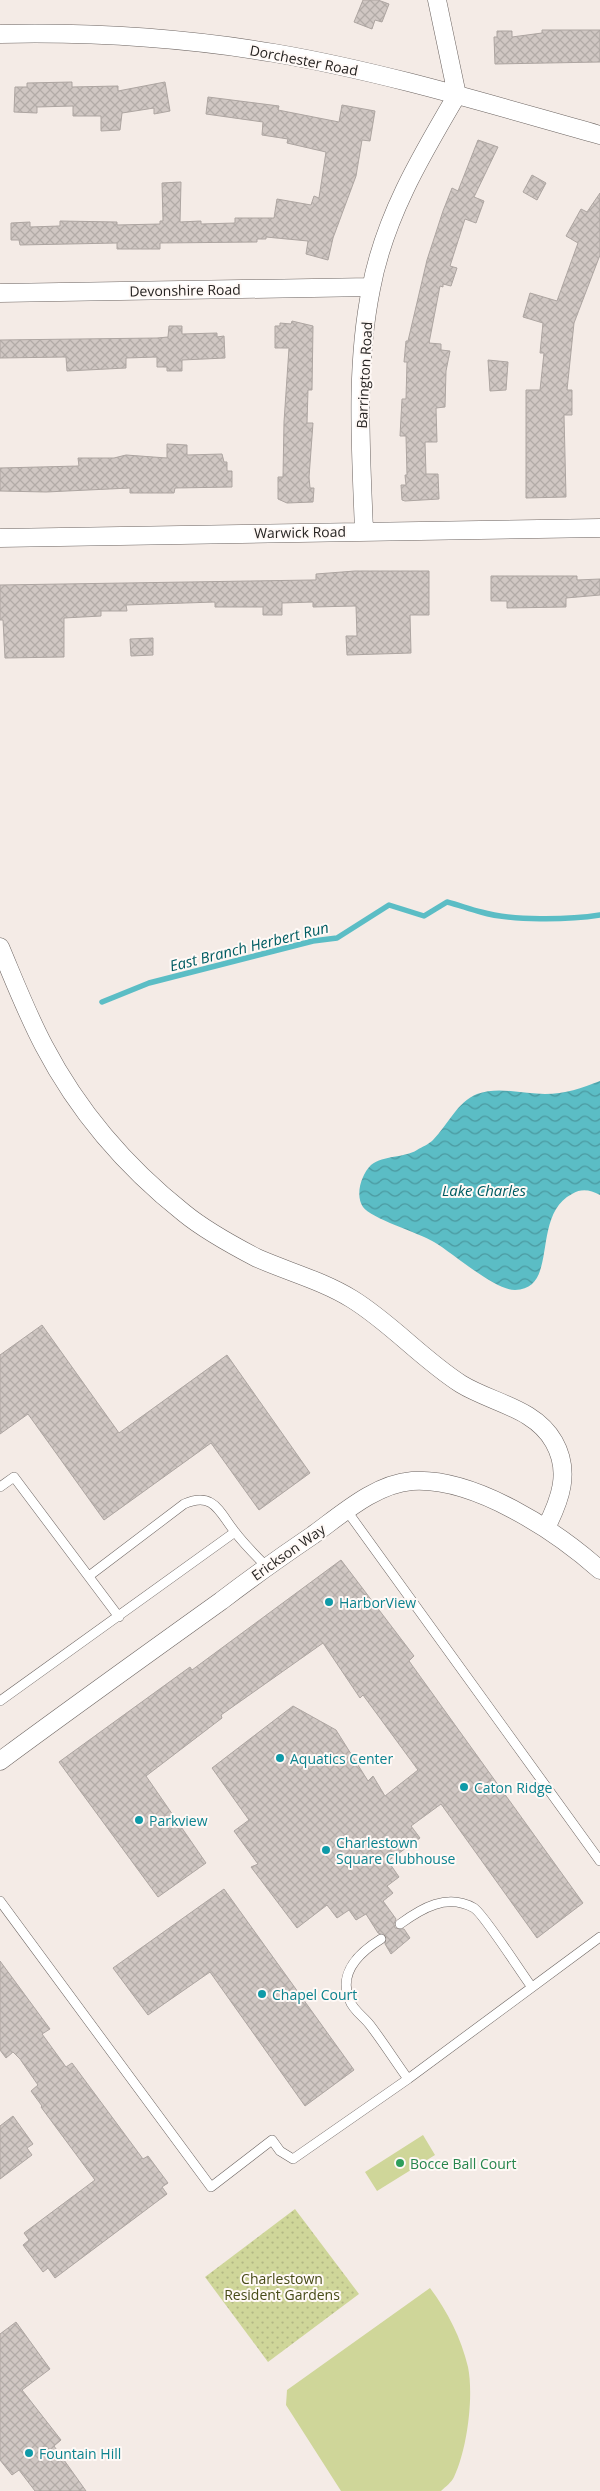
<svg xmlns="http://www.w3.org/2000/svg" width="600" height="2491" font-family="'Open Sans',sans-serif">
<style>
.grass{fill:url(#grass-dots)}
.pitch{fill:#cfd699}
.water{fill:url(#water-waves)}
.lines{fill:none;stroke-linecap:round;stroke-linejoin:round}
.stream{stroke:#5bbdc5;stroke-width:5.5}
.building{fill:url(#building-cross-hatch);stroke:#ada5a1}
.service-casing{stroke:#6c6461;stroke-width:10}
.minor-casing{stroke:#6c6461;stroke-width:19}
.service{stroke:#fff;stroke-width:9}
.minor{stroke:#fff;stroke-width:18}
.culture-dot{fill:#0f9aa8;stroke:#fff9f6;stroke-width:2}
.leisure-dot{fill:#2e9e5b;stroke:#fff9f6;stroke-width:2}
.labels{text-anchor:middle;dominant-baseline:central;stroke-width:4;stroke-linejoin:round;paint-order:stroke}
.street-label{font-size:14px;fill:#262321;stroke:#fff9f6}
.culture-label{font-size:14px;fill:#0d838f;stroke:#fff9f6;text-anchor:start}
.leisure-label{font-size:14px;fill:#27864d;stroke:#fff9f6;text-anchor:start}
.park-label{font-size:14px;fill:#474b17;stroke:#fff9f6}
.water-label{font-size:15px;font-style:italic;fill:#005c62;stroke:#fff9f6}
</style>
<defs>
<pattern id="grass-dots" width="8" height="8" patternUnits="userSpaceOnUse" patternTransform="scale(1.25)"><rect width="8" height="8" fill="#cfd699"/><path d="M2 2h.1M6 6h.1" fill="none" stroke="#b2b784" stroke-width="1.8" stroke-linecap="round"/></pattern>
<pattern id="water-waves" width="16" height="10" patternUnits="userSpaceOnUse" patternTransform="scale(1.25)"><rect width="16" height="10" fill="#5bbdc5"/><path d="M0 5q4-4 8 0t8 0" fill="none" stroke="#4b99a0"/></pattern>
<pattern id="building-cross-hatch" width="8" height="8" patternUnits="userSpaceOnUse" patternTransform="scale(1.25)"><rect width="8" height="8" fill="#d0c7c3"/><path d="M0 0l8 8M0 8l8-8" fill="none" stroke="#b2aba7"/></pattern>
</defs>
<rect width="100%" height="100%" fill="#f4ebe6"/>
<!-- grass -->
<path class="grass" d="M295,2209L359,2294L268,2362L205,2277Z"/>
<!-- pitch -->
<path class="pitch" d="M423,2135L435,2155L377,2191L365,2172Z
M430,2288C448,2312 461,2338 468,2367C474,2397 467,2450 454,2477C452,2482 445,2487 441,2491H341L286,2405L287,2390Z"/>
<!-- water -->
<path class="water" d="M600,1081V1195C590,1190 582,1188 572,1194C530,1216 560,1289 515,1290C494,1290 453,1253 434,1242C419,1233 370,1218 363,1207C355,1195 361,1175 371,1165C384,1155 404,1158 417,1150C422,1147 429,1144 433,1140C448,1125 457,1102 477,1094C498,1086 524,1094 545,1094C565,1094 582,1088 600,1081Z"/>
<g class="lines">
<!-- stream -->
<path class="stream" d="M102,1002L149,983L313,941L337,938L389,905L424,916L447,902C459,905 469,909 481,912C512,921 568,920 600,915"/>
</g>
<!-- building -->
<path class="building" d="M363,0H378L389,4L382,22L375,20L372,29L354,22Z
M542,30H600V62L495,64L494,37H497V31H512V37L542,33Z
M72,82V87L118,86V91L165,82L170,111L154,114V108L122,113L120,130L101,131V116H73V106L37,107V113L14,112L15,87H27V83Z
M208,97L279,106L278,110L339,122L342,105L375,111L370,141L362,140L356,176L333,238L328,260L306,254L308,241L266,237V239H257V242L160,243V249H117V243L20,245L19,240H11V223L30,222V227L60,226V221L117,222V225L160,224V221H163L162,183L181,182L180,222L201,221V224L235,223V218H274L277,199L311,205L314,196L319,198L326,152L287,143L288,139L262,135L263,122L206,114Z
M478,140L498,147L474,197L484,201L476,223L465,219L450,266L457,268L451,286L443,284V287L440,286L429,343L441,344V350L450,351L446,371L445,407L436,408L437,442H425L426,474H438L439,499L405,501L402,500L401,485H406L405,475H407L406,436H400L402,399H406L407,362H404L406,341H408L427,260L443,211L452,188L458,191Z
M532,175L546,183L537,200L523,192Z
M600,193V255L574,323L567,390H572V415H564L566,497L526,498V390H540L544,353H540L543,323L523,317L530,293L557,301L578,243L566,236L581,209L587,212Z
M292,321L313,326L312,390H308L307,423H313L309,477L310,488H314L313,502L287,503L278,499V477H283L284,422L289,348H275V326H280V323L291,324Z
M169,326H182V334L217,333V337L224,336L225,358L182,360V371H167V367H157V357L126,358V368L67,371L66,357L0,358V340L157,338L168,337Z
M488,360L508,362L506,390L490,391Z
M167,444L187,445V455L222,454L224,462H227V471H232V487L175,488L174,493H130V488L46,492L0,491V468L79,466L78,458H114L126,455L167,458Z
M355,571H429V615H410L411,653L347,655L346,636H357L356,606L313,607V602L282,603V615H263V607H215V602L126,605L127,611H101V616L64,618V657L5,658L3,620H0V585L313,580H316V574Z
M491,576H577V580L600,579V595L566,598V607L507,608V601H491Z
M153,638V655L131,656L130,639Z
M42,1325L119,1433L227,1355L310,1473L259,1510L211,1443L104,1520L28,1414L0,1434V1355Z
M341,1560L414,1656L409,1661L583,1903L537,1938L441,1804L411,1826L420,1838L388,1861L399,1877L387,1886L393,1893L383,1901L396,1919L394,1924L395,1928L404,1929L410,1938L391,1954L385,1944L386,1936L378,1933L366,1914L356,1920L349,1910L337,1918L327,1905L297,1928L251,1867L258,1864L234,1831L249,1820L212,1768L293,1706L336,1730L368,1781L373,1776L385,1796L418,1770L363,1695L360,1698L323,1643L221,1715L222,1718L146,1776L206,1863L158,1897L59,1762L190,1667L192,1670Z
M224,1889L354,2070L305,2106L210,1972L148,2015L113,1968Z
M0,1961L50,2029L42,2034L66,2067L72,2063L143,2159L148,2156L168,2183L162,2187L167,2194L55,2278L48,2268L43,2272L23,2245L29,2240L24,2233L95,2180L41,2107L42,2106L31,2091L38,2085L20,2059L13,2052L6,2058L0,2050Z
M13,2116L33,2144L27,2148L32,2155L0,2179V2126Z
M16,2322L50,2369L22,2390L61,2440L54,2446L86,2491H35L19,2470L12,2475L0,2460V2334Z"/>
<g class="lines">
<!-- service casing -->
<g class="service-casing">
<path id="service" d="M0,1487L14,1477L119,1617
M347,1511L600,1861
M89,1576L184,1504C214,1491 219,1512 235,1532C244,1544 256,1556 267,1567
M0,1701L235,1532
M0,1901L211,2187L272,2140L280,2151L293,2159L408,2079L600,1937
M400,1924C422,1908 447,1893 474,1908C483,1913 522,1974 531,1986
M381,1939C360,1952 337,1973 350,2001C353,2010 364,2017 370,2025C383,2042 395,2061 408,2079"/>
</g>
<!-- minor casing -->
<g class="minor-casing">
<path id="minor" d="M0,34C91,32 184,38 274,53C385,72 492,105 600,135
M0,293L371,287
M364,531C361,450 355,368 371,289C384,218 421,156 457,95L437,0
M0,538L600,528
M0,947C14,980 27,1014 44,1046C78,1111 126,1167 184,1213C206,1231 232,1245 257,1258C289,1272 323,1281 352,1299C391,1323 422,1359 461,1384C492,1403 535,1408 554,1442C571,1472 560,1500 546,1528
M0,1761C73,1707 147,1654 221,1601C251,1578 282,1556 313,1535C342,1514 375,1484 412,1481C474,1477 555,1530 600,1570"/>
</g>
<!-- service -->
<use href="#service" class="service"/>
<!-- minor -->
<use href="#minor" class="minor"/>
</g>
<!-- markers -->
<g class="culture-dot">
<circle cx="329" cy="1602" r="5"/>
<circle cx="280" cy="1758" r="5"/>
<circle cx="464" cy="1787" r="5"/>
<circle cx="139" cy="1820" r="5"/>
<circle cx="326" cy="1850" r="5"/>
<circle cx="262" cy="1994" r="5"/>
<circle cx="29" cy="2453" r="5"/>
</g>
<circle class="leisure-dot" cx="400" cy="2163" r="5"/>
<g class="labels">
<!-- street labels -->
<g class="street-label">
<text transform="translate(304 60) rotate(11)">Dorchester Road</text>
<text transform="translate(185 290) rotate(-1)">Devonshire Road</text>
<text transform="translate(364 375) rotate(-87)">Barrington Road</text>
<text transform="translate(300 532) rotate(-1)">Warwick Road</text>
<text transform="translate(288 1552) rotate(-35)">Erickson Way</text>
</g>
<!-- culture labels -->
<g class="culture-label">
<text x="339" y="1602">HarborView</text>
<text x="290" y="1758">Aquatics Center</text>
<text x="474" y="1787">Caton Ridge</text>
<text x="149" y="1820">Parkview</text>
<text x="336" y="1842">Charlestown<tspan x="336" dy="16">Square Clubhouse</tspan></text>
<text x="272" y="1994">Chapel Court</text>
<text x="39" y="2453">Fountain Hill</text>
</g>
<!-- leisure labels -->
<g class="leisure-label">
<text x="410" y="2163">Bocce Ball Court</text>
</g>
<!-- park labels -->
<g class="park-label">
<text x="282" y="2278">Charlestown<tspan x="282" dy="16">Resident Gardens</tspan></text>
</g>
<!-- water labels -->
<g class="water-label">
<text transform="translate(249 946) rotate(-14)">East Branch Herbert Run</text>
<text x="484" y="1190">Lake Charles</text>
</g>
</g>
</svg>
